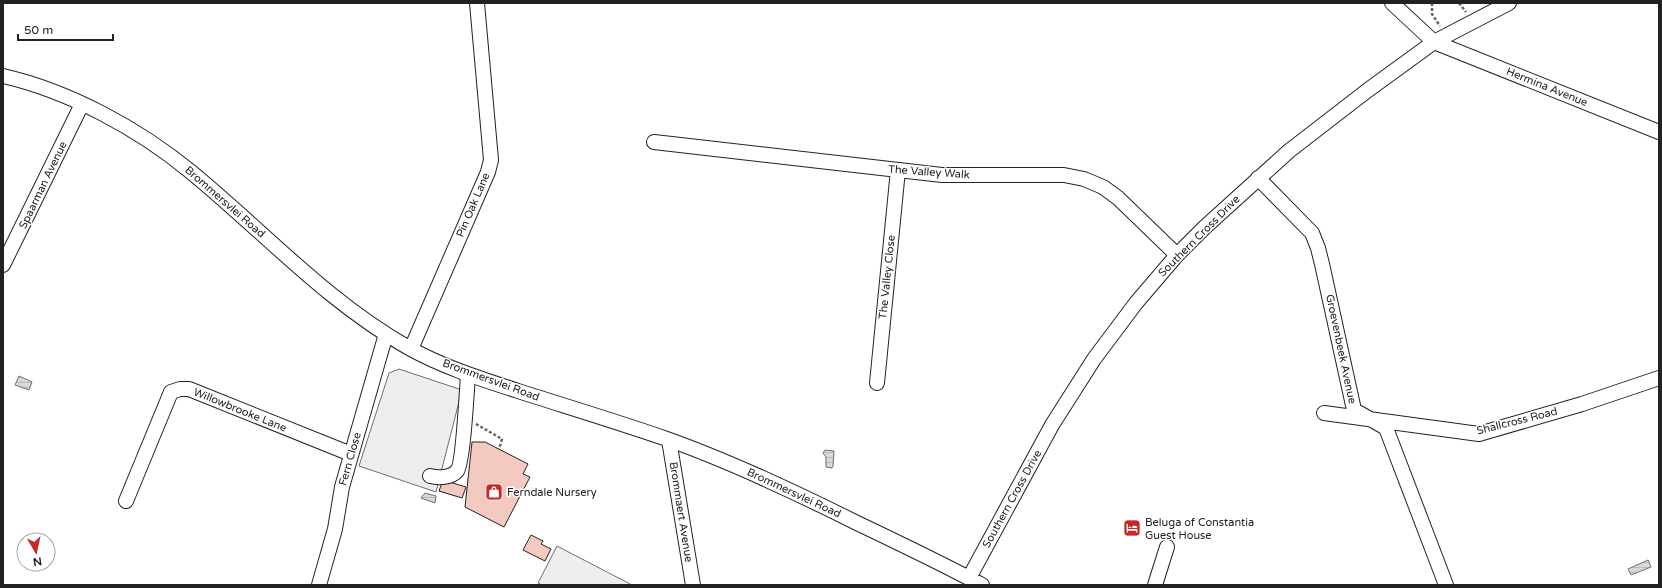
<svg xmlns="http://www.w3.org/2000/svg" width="1662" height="588" font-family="'Varela Round',sans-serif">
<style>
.park{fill:#eee;stroke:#6f6f6f}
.parking{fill:#ededed;stroke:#6f6f6f}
.water{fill:url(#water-rules);stroke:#6f6f6f}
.building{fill:#f3c9c0;stroke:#222}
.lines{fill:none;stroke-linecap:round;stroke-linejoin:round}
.minor-casing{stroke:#222;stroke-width:16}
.path{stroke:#646464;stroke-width:2.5;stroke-dasharray:3 2;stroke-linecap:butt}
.minor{stroke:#fff;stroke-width:14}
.labels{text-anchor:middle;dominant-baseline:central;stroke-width:3;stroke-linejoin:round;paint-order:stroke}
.street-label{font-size:11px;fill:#222;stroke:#fff}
.poi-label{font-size:11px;fill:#222;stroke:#fff;text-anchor:start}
</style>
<defs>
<pattern id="water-rules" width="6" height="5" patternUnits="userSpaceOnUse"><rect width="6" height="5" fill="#d9d9d9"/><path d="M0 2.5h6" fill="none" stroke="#bababa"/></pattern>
</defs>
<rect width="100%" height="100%" fill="#fff"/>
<!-- park -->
<path class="park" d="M557,546L632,585H542L538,583Z"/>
<!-- parking -->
<path class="parking" d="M399,369L462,390L436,492L359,466L389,373Z"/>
<!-- water -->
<path class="water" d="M19,376L32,382L29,390L15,385Z
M825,450L834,451L833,466L832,468L826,467V457L823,453Z
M425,493L436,496L435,503L421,498Z
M1648,560L1651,567L1631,575L1628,569Z"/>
<!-- building -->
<path class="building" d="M472,442H485L528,464L523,474L530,477L504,527L465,507Z
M443,480L466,487L462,498L439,491Z
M531,535L543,541L541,544L551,549L545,561L523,550Z"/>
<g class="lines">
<!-- minor casing -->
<g class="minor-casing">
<path id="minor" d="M1392,3L1434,42L1659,132
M3,76C69,91 139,129 191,172C263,231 327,302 409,348C443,367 481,379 518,391C568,407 618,422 667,439C732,462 795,492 857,523C899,543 941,563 982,585
M654,142L942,175H1064L1084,179L1103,187L1118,198L1177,255
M1258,178L1312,233L1318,248L1322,264L1354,410L1386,428L1446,585
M3,265L82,104
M411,349L488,172L491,160L477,3
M877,383L898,170
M1324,413L1479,434L1582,404L1659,378
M669,440L693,585
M430,476C438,478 451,478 457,471C463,464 467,389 468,374
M126,501L171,392L180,389H189L351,454
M969,578L1052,425L1094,359L1136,303L1177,255L1205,227L1289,151L1368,90L1434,42L1509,3
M319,585L335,529L342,487L386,334
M1155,585L1167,547"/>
</g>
<!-- path -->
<path class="path" d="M1432,3V14L1440,26
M1459,3L1466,12
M476,424L502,439L499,449"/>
<!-- minor -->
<use href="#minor" class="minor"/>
</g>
<!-- icons -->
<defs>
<g id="shop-square" transform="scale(0.9)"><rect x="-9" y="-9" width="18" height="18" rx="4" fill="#c62828" stroke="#fff"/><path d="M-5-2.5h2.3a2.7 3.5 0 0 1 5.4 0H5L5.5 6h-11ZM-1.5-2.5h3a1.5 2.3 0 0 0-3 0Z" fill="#fff"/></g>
<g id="hotel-square" transform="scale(0.9)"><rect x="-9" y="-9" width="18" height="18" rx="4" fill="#c62828" stroke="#fff"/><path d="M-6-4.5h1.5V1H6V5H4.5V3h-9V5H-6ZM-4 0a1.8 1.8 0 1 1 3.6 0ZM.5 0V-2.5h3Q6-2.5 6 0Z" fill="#fff"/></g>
</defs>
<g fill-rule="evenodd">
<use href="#shop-square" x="494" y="492"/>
<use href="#hotel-square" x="1132" y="528"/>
</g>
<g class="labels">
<!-- street labels -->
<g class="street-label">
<text transform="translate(1547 87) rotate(22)">Hermina Avenue</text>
<text transform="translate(929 172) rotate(4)">The Valley Walk</text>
<text transform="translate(43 185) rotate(-64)">Spaarman Avenue</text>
<text transform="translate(225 202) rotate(41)">Brommersvlei Road</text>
<text transform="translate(473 205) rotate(-67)">Pin Oak Lane</text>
<text transform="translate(1199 236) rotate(-45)">Southern Cross Drive</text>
<text transform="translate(887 277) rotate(-84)">The Valley Close</text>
<text transform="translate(1341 349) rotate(78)">Groevenbeek Avenue</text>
<text transform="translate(491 380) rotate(20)">Brommersvlei Road</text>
<text transform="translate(240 410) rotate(22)">Willowbrooke Lane</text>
<text transform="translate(1517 421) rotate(-14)">Shallcross Road</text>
<text transform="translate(350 459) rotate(-74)">Fern Close</text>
<text transform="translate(794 493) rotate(25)">Brommersvlei Road</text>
<text transform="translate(1012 499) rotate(-61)">Southern Cross Drive</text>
<text transform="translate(681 512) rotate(81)">Brommaert Avenue</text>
</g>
<!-- poi labels -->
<g class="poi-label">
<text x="507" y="492">Ferndale Nursery</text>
<text x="1145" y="522">Beluga of Constantia<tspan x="1145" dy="13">Guest House</tspan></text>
</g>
</g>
<!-- border -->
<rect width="1662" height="588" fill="none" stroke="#222222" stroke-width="8"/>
<!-- north arrow -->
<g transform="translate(36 552) rotate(171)"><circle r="19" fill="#ffffff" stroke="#a7a7a7"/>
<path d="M0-3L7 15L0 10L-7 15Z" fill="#c62828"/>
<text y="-6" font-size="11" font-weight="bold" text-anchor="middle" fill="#222222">N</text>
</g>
<!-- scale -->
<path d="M18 34v6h95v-6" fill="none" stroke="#222222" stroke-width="2"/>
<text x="24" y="34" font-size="12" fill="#222222" stroke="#ffffff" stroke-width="3" paint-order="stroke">50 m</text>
</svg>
